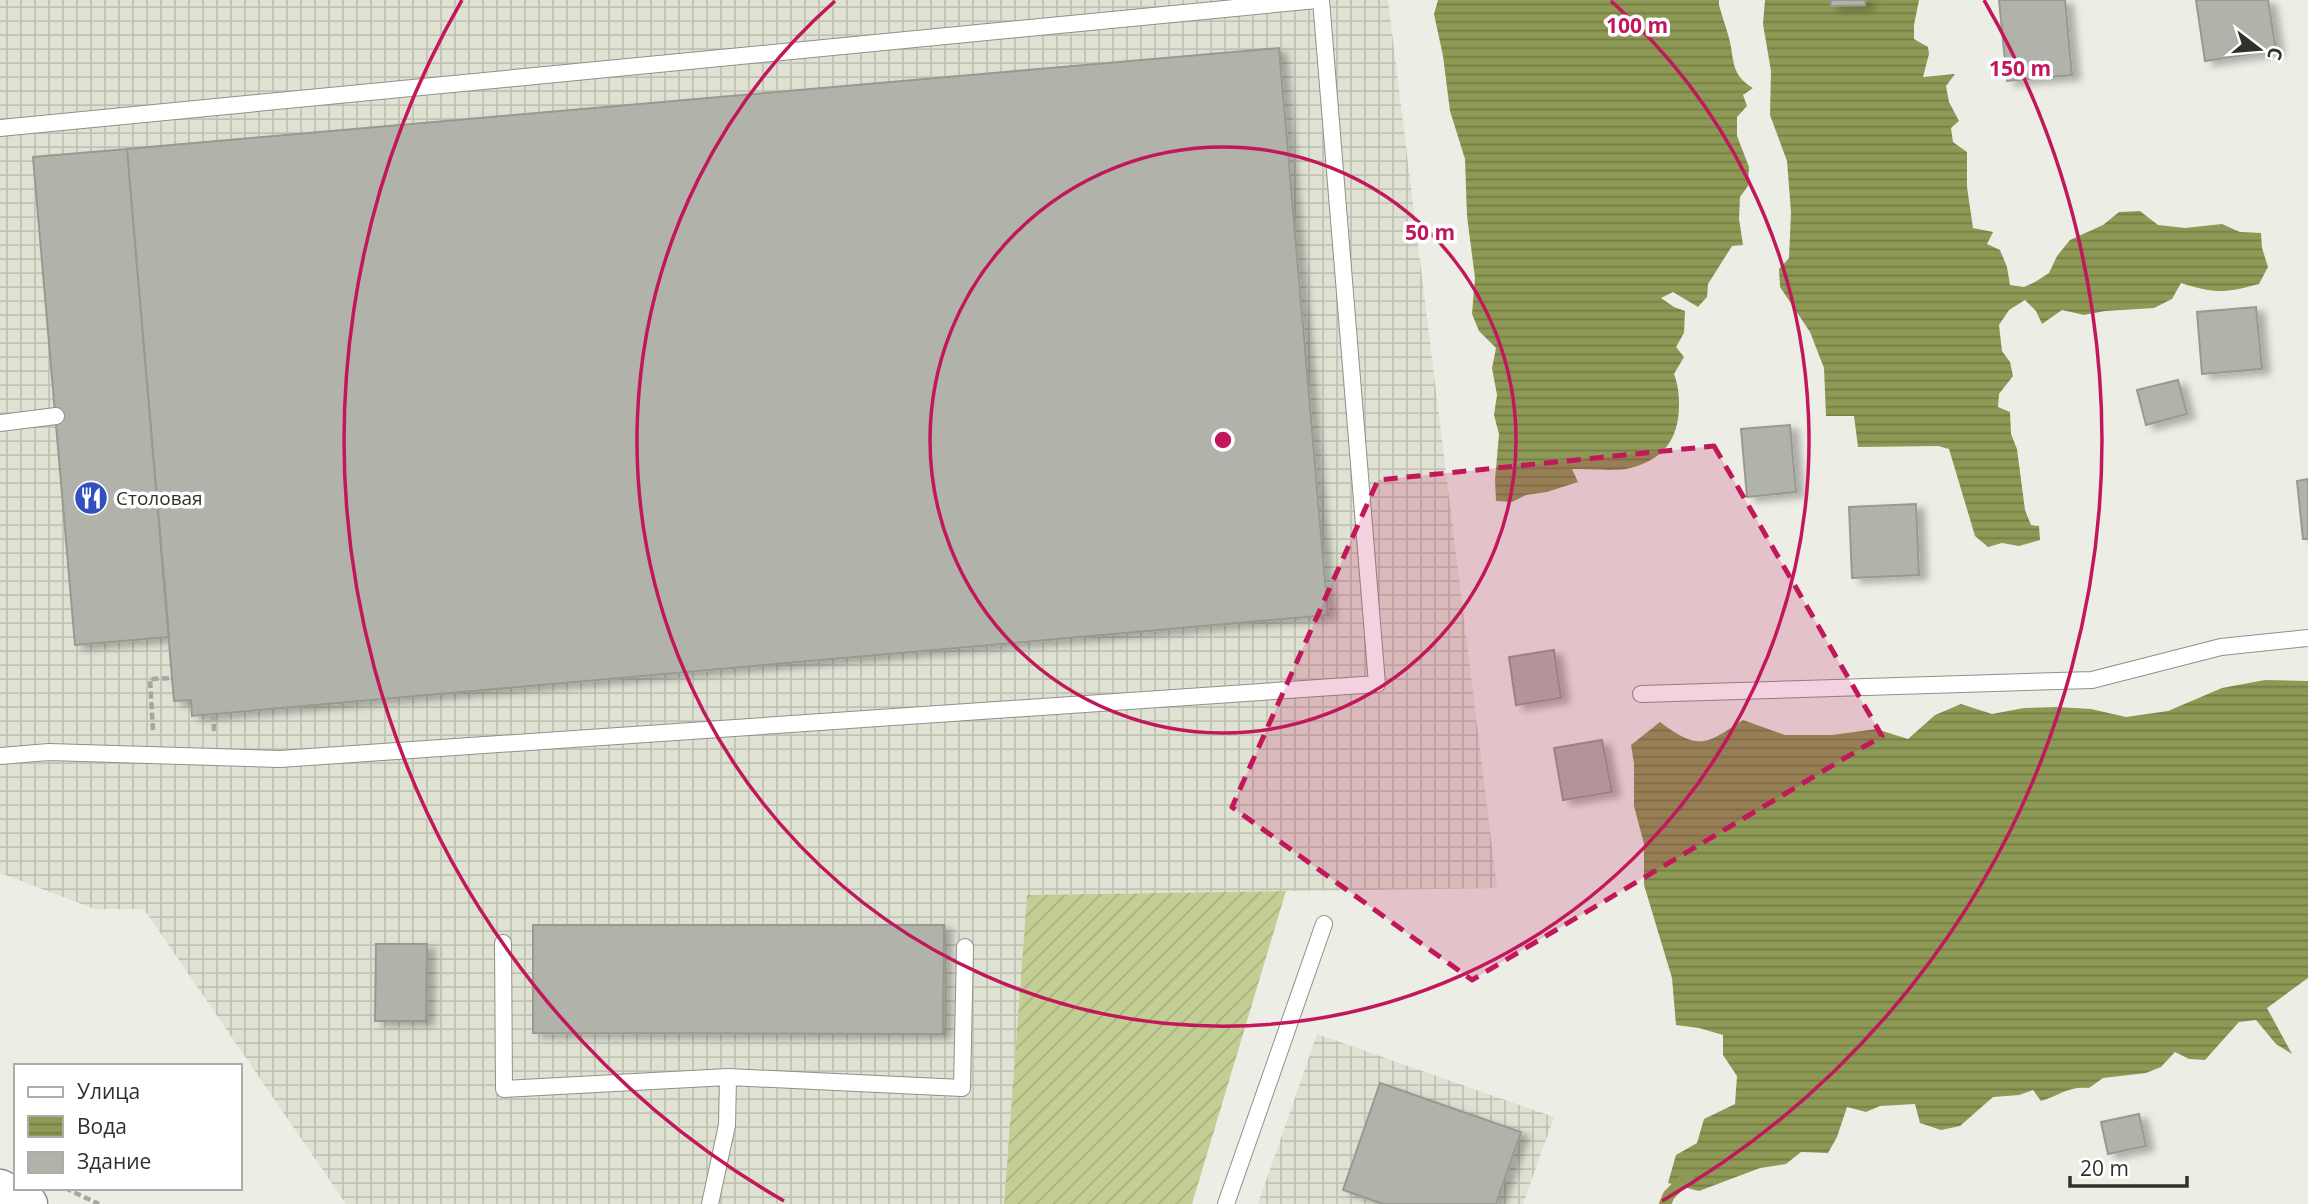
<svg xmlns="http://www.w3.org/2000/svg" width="2308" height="1204" font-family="'Open Sans',sans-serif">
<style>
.industrial{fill:url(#industrial-grid)}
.garden{fill:url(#garden-furrows)}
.water{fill:url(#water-rules)}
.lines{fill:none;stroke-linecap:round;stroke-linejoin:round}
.stream{stroke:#8d9954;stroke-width:12}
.building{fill:#b1b3ab;stroke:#989991;stroke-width:2;filter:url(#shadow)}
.lane-casing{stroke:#8f9189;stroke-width:18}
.secondary-casing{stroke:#8f9189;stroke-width:41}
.path{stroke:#a5a7a0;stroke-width:4.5;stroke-dasharray:7 3.5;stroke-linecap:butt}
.lane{stroke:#fff;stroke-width:16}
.secondary{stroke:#fff;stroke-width:38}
.marked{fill:#c2185b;fill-opacity:0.2;stroke:#c2185b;stroke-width:5;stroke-dasharray:14 9;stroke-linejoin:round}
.ring{fill:none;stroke:#c2185b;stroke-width:3.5}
.labels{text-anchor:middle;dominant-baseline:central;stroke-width:7;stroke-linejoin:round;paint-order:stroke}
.poi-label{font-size:19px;fill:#30312d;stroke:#fff;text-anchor:start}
.centre{fill:#c2185b;stroke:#fff;stroke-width:3.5}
.ring-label{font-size:21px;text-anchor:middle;font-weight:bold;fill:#c2185b;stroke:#fff;stroke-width:7;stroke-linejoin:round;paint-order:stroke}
</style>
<defs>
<pattern id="industrial-grid" width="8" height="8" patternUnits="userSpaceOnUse" patternTransform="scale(1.75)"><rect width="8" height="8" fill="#dfe2d3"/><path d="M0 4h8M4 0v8" fill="none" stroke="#c0c2b5"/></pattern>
<pattern id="garden-furrows" width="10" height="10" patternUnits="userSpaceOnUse" patternTransform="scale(1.75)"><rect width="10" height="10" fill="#c3ce95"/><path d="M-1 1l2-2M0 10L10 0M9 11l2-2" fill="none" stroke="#a8b181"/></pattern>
<pattern id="water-rules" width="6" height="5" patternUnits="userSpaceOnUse" patternTransform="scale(1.75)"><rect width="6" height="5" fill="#8d9954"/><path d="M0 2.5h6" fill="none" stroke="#747d46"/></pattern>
<filter id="shadow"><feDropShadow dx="8" dy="4.5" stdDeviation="3.5" flood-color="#0004"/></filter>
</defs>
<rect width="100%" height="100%" fill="#eceee5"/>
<!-- industrial -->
<path class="industrial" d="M0,0H1388L1497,888L1027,895L1004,1204H346L144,909H95L0,873Z
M1317,1034L1554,1117L1523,1204H1258Z"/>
<!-- garden -->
<path class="garden" d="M1286,891L1192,1204H1004L1027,895Z"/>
<!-- water -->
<path class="water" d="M1438,0H1719V5C1722,16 1726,27 1729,38C1735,61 1730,74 1753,88L1743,95L1747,106L1737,117V136L1749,167L1748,186L1740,197L1739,219L1743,245L1732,246L1708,284L1707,297L1698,307L1673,292L1661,298L1674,307L1685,311L1684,333L1676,347L1684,357L1674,374C1678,385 1679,393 1679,405C1679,441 1661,462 1626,469C1614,471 1586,469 1572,469L1578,482L1547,492L1526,495L1512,502L1496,501L1495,480L1499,434L1494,415L1497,395L1492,368L1496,348L1479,331L1472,314L1475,278L1467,216L1465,159L1450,111L1443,56L1434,14Z
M1765,0H1919L1914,25V39L1928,47L1929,54L1923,77L1955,74L1946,86L1949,102L1959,121L1951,128L1953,142L1967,152V187L1973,228L1993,232L1987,244L2000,250L2007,267L2010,285L2024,287L2035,282L2049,273L2057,256L2070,240L2103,225L2119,212L2140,211L2158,225L2185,228L2222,224L2240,232L2261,233L2262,248L2268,267L2259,284C2225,293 2216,294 2181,283L2172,299L2154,308L2105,311L2084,315L2062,310L2042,324L2036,311L2025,300L2009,310L1999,325L2002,351L2010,362L2013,376L1999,394L1998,407L2010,412L2011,434L2017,449L2025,510L2031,525L2039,526L2040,540L2019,546L2002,543L1988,547L1975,536L1949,449L1938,446L1858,447L1854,416H1826L1824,368L1810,332L1780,287L1779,269L1789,258L1791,212L1787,161L1770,115L1771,71L1763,24Z
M2265,680L2308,681V978L2267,1008L2292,1054L2276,1044L2256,1020L2239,1022L2205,1060L2189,1059L2175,1052L2161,1067L2146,1073L2103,1078L2089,1088C2069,1086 2060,1095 2041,1101L2033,1090L2019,1095L1993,1097L1960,1126L1941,1130L1920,1123L1915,1104L1880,1106L1866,1112L1847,1107L1837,1137L1828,1153L1801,1152L1786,1164L1760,1168L1699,1191L1668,1183L1676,1155L1697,1143L1704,1119L1735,1104L1737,1076L1723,1055V1035L1699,1028L1676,1025L1672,978L1644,885V844L1634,806V764L1631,745L1660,722C1699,751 1705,745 1743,720L1785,735H1832L1876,729L1908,739L1935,715L1961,704L1992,714L2024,708L2057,707L2091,709L2126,717L2168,711L2222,688Z"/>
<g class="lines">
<!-- stream -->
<path class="stream" d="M1665,1204L1669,1195L1688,1176"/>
</g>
<!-- building -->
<path class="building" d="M1831,0H1865V5L1831,6Z
M1999,0H2065L2072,75L2007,81Z
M2196,0H2268L2276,50L2205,61Z
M1279,48L1328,615L192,716L191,700L174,701L127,149Z
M127,149L169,637L75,645L33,157Z
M2256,307L2262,369L2202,374L2197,312Z
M2178,380L2187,414L2146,425L2137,390Z
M1790,425L1796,492L1747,497L1741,429Z
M2308,479V539H2303L2297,481Z
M1916,504L1919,575L1852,578L1849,507Z
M1554,650L1561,698L1516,705L1509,657Z
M1602,740L1612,792L1563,800L1554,748Z
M533,925H944L943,1034L533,1033Z
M376,944H427L426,1021H375Z
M1380,1083L1521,1132L1496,1204H1383L1343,1190Z
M2139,1114L2146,1146L2108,1154L2101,1122Z"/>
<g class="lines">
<!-- lane casing -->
<g class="lane-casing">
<path id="lane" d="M0,128L1317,0
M0,423L56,416
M1641,694L2092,680L2221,647L2308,638
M0,756L49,752L280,759L1377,684L1321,0
M503,943L504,1089L728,1077L962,1088L965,947
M710,1204L727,1125L728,1077
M1226,1204L1324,924"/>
</g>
<!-- secondary casing -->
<g class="secondary-casing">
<path id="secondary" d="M0,1189L28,1204"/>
</g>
<!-- path -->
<path class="path" d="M212,729H214L213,714
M153,730L150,679L172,678
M65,1188L99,1204"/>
<!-- lane -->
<use href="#lane" class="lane"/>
<!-- secondary -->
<use href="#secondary" class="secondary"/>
</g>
<!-- marked area -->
<path class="marked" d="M1714,446L1882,736L1472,980L1232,807L1378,480Z"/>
<!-- distance rings -->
<g class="ring">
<circle cx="1223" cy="440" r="293"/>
<path d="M1611 1A586 586 0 1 1 835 1"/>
<path d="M784 1201A879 879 0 0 1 462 0M1984 0A879 879 0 0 1 1662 1201"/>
</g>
<!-- icons -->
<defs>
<g id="restaurant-disc" transform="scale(1.75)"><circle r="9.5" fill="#3050c0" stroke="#fff"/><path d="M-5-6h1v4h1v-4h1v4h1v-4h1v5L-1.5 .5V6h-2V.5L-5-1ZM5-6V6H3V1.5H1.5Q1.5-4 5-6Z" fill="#fff"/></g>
</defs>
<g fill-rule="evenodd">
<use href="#restaurant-disc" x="91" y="498"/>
</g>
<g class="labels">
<!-- poi labels -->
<g class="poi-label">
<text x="116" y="498">Столовая</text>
</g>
</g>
<circle cx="1223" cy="440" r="10" class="centre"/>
<g class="ring-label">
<text x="1637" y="33">100 m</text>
<text x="2020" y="76">150 m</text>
<text x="1430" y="240">50 m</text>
</g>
<!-- legend -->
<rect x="14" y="1064" width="228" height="126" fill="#ffffff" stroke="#acadab" stroke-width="2"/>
<rect x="28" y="1087" width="35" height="10" fill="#ffffff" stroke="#acadab" stroke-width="2"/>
<text x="77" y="1099" font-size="21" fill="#30312d">Улица</text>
<rect x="28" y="1116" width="35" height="21" fill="url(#water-rules)" stroke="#acadab" stroke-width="2"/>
<text x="77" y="1134" font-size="21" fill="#30312d">Вода</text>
<rect x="28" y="1152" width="35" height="21" fill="#b1b3ab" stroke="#acadab" stroke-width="2"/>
<text x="77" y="1169" font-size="21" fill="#30312d">Здание</text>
<!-- north arrow -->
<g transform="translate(2259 49) rotate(106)" stroke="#ffffff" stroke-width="5" paint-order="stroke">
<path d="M0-5L12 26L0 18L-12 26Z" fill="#30312d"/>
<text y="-10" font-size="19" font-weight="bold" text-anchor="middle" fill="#30312d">С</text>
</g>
<!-- scale -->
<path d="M2070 1176v10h117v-10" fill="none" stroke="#30312d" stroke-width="3.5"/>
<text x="2080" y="1176" font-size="21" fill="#30312d" stroke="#ffffff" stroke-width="5" paint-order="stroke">20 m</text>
</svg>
